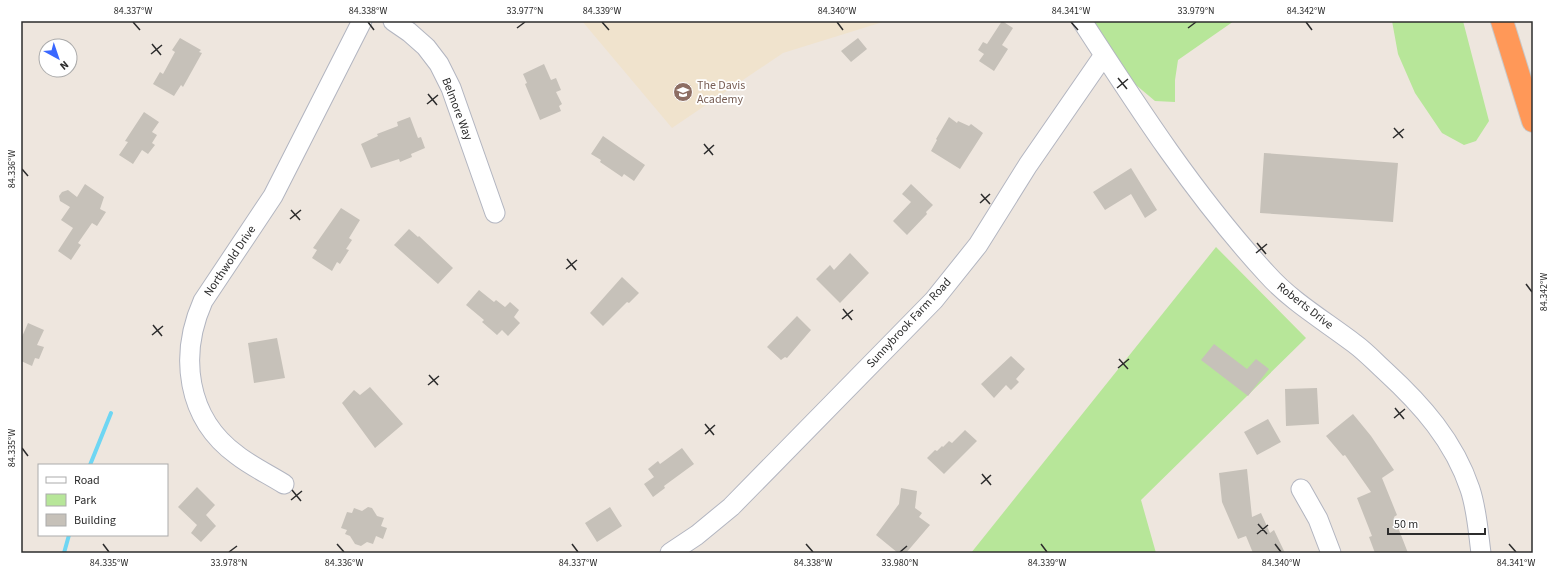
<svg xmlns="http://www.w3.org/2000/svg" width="1554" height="574" font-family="'Source Sans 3',sans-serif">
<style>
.education{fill:#f0e3cd}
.green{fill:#b7e699}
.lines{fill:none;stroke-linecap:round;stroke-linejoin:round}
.stream{stroke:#6ed6f3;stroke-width:4}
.building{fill:#c6c1b9}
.minor-casing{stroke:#b2b5c0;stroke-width:21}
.highway-casing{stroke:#c8c8c8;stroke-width:24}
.minor{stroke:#fff;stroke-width:19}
.highway{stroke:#ff9858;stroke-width:22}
.ticks{fill:none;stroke:#2c2c2c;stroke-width:1.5}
.labels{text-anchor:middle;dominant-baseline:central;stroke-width:3.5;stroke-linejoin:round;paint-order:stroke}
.education-label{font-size:12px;fill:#785e54;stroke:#fff;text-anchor:start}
.street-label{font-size:12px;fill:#2c2c2c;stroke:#fff}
.neatline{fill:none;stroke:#2c2c2c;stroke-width:1.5}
.ticks-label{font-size:10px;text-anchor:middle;fill:#2c2c2c}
</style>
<rect width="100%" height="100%" fill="#eee6de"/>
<!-- education -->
<path class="education" d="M582,21H886L783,53L672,128Z"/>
<!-- green -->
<path class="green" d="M1091,21H1234L1178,60L1175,80V102L1155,101L1130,80Z
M1392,21H1463L1489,121L1476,141L1464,145L1442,133L1415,93L1398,54Z
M1216,247L1306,338L1141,500L1156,553H971Z"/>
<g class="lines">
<!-- stream -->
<path class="stream" d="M90,465L111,413
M64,553L69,535"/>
</g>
<!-- building -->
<path class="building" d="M1002,21L1013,28L1002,45L1008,49L994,71L979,61L984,54L978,50L983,42L987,44Z
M180,38L201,50L199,52L202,53L183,87L181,85L174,96L153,84L160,72L163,74L175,52L172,50Z
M858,38L867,49L851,62L841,51Z
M544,64L551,80L556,78L561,90L556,92L562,104L559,106L561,111L540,120L525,84L527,83L523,74Z
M144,112L159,122L152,132L157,135L152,143L155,145L148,154L142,150L133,164L119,155L128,142L125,141Z
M410,117L418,138L421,137L425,148L411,154L412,157L400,162L399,159L371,168L361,144L378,136L377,134L398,126L397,122Z
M949,117L957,123L958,121L969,126L971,124L983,133L960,169L931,151L937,140L936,139Z
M603,136L645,165L634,181L624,174L622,177L600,162L601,160L591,154Z
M1264,153L1398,163L1393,222L1260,213Z
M1131,168L1157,210L1145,218L1131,194L1105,210L1093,192Z
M85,184L104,197L100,209L106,212L97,226L92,223L78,243L81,245L71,260L58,251L73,228L61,220L70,207L60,201L59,196L62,192L68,190L77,197Z
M911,184L933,205L926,212L927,214L907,235L893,221L911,202L902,194Z
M341,208L360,220L349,238L352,240L346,249L349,250L340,264L337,262L332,271L312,258L317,250L313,248Z
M409,229L418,237L419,236L453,268L438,284L394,245Z
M850,253L869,273L840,303L816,279L830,265L834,270Z
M622,277L639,293L629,303L627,302L603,326L590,313Z
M479,290L494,302L496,300L505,307L510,302L519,310L514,317L520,323L508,336L502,330L497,335L482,322L484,320L466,305Z
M797,316L811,330L787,358L785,357L781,360L767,347Z
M28,323L44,330L37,345L44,347L39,359L35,358L32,366L21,361V339Z
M277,338L285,378L254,383L248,343Z
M1214,344L1247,369L1256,359L1269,369L1248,396L1201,360Z
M1011,356L1025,369L1016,379L1019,382L1011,390L1006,385L994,398L981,384Z
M370,387L403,424L375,448L342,403L354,390L360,395Z
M1317,388L1319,424L1286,426L1285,389Z
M1353,414L1371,436L1394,470L1382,478L1397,515L1394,517L1408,553H1375L1369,537L1372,536L1357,498L1371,492L1345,455L1343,456L1326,436Z
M1268,419L1281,442L1257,455L1244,432Z
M965,430L977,441L944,474L927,458L935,450L937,451L942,446L943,447L949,441L952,443Z
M682,448L694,464L664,486L665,488L653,497L644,484L654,477L648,469L658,461L660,464Z
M1247,469L1252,517L1261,513L1270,533L1274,530L1285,553H1253L1246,536L1238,539L1222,502L1219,473Z
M197,487L215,505L206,515L216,526L201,542L191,533L197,525L178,507Z
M901,488L917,491L915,508L922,513L919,517L930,525L906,553H898L876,535L899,504Z
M368,507L372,508L377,516L384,518L381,526L387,528L383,539L376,536L373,544L367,542L361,546L355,544L350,536L345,534L347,530L341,528L347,512L352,513L354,508L362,511Z
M610,507L622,526L597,542L585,523Z"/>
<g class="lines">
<!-- minor casing -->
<g class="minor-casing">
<path id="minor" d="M393,21L409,32L426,47L439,64L451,88L495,213
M1082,21C1139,109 1196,197 1267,274C1292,302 1325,321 1355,344C1366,352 1375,362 1385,371C1422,405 1454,441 1470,489C1477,510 1478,531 1481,553
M284,484C268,474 251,466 237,455C186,418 179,355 203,301L273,196L362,21
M1301,489L1318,519L1331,553
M670,553L697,535L731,507L934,300L978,245L1028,165L1104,55"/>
</g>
<!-- highway casing -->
<g class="highway-casing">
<path id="highway" d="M1502,21L1533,121"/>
</g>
<!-- minor -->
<use href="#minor" class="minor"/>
<!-- highway -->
<use href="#highway" class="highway"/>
</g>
<!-- ticks -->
<path class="ticks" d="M133,22L140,30M368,22L374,30M602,22L609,30M837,22L843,30M1071,22L1078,30M1306,22L1312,30M517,28L525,22M1188,28L1196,22M152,44L161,55M151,54L162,45M1118,78L1127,89M1117,88L1128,79M428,94L437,105M427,104L438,95M1394,128L1403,138M1393,138L1404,129M704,144L713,155M704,154L714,145M22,169L28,176M981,194L990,204M980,203L990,194M291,210L300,220M290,219L301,210M1257,243L1266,254M1256,253L1267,244M567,259L576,270M566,269L577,260M1526,284L1532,292M843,309L852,320M842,319L853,310M153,325L162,336M152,335L163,326M1119,359L1128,369M1118,368L1129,359M429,375L438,385M428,385L439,376M1395,408L1404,419M1394,418L1405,409M705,424L714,435M705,434L715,425M22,448L28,456M982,474L991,485M981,484L991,475M292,490L301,501M291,500L302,491M1258,524L1267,534M1257,534L1268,525M103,544L109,552M337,544L344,552M572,544L578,552M806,544L813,552M1041,544L1047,552M1275,544L1281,552M1509,544L1516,552M229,552L237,546M900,552L907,546"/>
<!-- icons -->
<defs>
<g id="school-disc" transform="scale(1)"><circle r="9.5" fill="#8d6e63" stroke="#fff"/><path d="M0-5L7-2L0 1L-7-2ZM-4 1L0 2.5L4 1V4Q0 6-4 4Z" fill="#fff"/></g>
</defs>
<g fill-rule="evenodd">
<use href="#school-disc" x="683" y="92"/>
</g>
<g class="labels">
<!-- education labels -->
<g class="education-label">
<text x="697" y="85">The Davis<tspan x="697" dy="14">Academy</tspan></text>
</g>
<!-- street labels -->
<g class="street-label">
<text transform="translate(457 109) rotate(69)">Belmore Way</text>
<text transform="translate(230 261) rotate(-56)">Northwold Drive</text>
<text transform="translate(1305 306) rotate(38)">Roberts Drive</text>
<text transform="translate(909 323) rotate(-47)">Sunnybrook Farm Road</text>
</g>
</g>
<!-- border -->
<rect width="1554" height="574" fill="none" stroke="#ffffff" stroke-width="44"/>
<!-- legend -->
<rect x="38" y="464" width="130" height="72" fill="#ffffff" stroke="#ababab"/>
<rect x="46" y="477" width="20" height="6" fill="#ffffff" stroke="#ababab"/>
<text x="74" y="484" font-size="12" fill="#2c2c2c">Road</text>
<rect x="46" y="494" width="20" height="12" fill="#b7e699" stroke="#ababab"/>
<text x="74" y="504" font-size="12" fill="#2c2c2c">Park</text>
<rect x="46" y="514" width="20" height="12" fill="#c6c1b9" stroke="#ababab"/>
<text x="74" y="524" font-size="12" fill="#2c2c2c">Building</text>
<!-- north arrow -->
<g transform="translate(58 58) rotate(140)"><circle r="19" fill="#ffffff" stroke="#ababab"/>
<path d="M0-3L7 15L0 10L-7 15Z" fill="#3a68ff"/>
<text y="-6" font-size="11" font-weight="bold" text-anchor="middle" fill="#2c2c2c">N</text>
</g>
<!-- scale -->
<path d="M1388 528v6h97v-6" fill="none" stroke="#2c2c2c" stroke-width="2"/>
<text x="1394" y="528" font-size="12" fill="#2c2c2c" stroke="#ffffff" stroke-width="3" paint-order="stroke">50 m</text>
<rect x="22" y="22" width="1510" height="530" class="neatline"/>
<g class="ticks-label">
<text x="133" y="14">84.337°W</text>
<text x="368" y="14">84.338°W</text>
<text x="525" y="14">33.977°N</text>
<text x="602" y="14">84.339°W</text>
<text x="837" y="14">84.340°W</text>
<text x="1071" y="14">84.341°W</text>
<text x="1196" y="14">33.979°N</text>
<text x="1306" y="14">84.342°W</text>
<text transform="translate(11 169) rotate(-90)" y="4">84.336°W</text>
<text transform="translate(1543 292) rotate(-90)" y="4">84.342°W</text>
<text transform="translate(11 448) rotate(-90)" y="4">84.335°W</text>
<text x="109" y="566">84.335°W</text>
<text x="229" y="566">33.978°N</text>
<text x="344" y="566">84.336°W</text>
<text x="578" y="566">84.337°W</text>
<text x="813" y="566">84.338°W</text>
<text x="900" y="566">33.980°N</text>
<text x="1047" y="566">84.339°W</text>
<text x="1281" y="566">84.340°W</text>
<text x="1516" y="566">84.341°W</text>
</g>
</svg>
